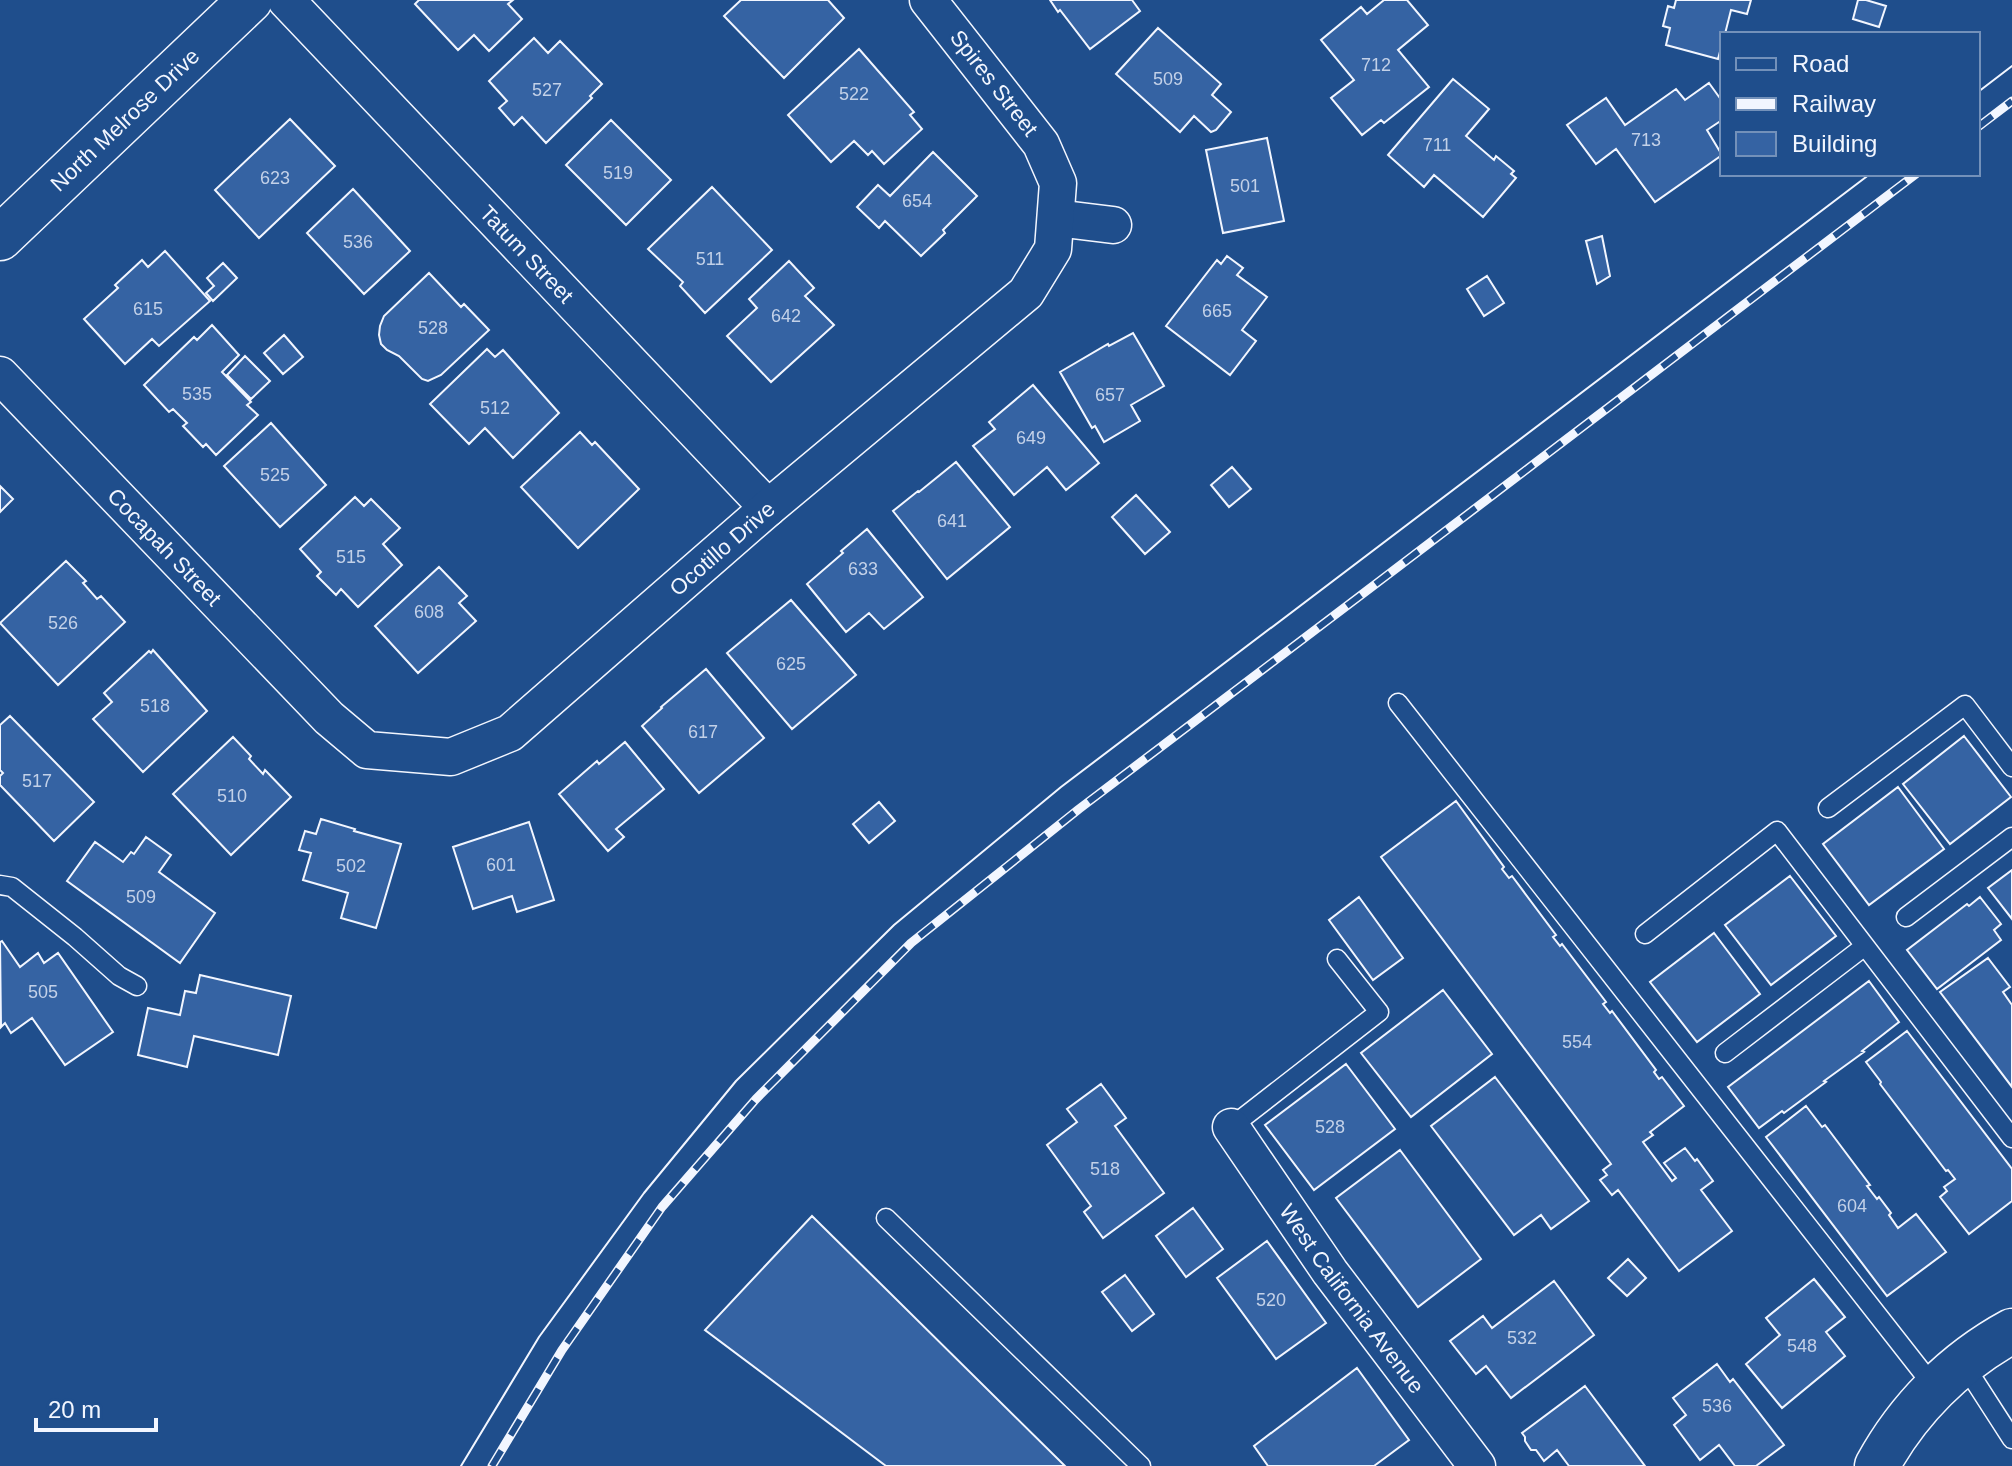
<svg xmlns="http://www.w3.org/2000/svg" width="2012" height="1466" font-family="Arial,sans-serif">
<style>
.building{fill:#3563a3;stroke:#f2f6ff;stroke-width:2}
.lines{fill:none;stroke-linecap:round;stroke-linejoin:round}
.lane-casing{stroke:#f2f6ff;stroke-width:21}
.street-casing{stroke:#f2f6ff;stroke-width:39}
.secondary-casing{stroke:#f2f6ff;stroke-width:47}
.primary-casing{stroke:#f2f6ff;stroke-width:47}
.lane{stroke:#1f4e8c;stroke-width:18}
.street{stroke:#1f4e8c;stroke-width:36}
.secondary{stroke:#1f4e8c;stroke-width:44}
.primary{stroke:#1f4e8c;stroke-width:44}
.tram{stroke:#f2f6ff;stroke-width:2}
.rail-casing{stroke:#f2f6ff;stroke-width:9}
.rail{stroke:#1f4e8c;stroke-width:6;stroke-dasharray:18;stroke-linecap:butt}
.labels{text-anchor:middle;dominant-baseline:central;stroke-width:6;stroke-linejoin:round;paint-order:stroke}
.number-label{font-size:18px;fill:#c3d1e8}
.street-label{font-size:22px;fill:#f2f6ff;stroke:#1f4e8c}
</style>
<rect width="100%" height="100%" fill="#1f4e8c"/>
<!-- building -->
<path class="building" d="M419,0H513L508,4L522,19L489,51L474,35L458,50L415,4Z
M741,0H828L844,18L784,78L724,16Z
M1050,0H1132L1140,11L1090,49L1060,10L1058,12Z
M1384,0H1407L1428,25L1398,50L1429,87L1384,123L1381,120L1362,135L1331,98L1354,80L1321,40L1361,7L1367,14Z
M1676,0H1751L1747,14L1731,10L1725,34H1722V44L1718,59L1666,45L1670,28L1663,26L1668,6L1674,8Z
M1858,0H1866L1886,6L1879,27L1853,19Z
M1158,28L1221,84L1212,95L1231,112L1216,130L1211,132L1194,116L1180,132L1116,74Z
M534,38L548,53L560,41L602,84L590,96L592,98L546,143L522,117L514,125L499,108L507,101L489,81Z
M859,49L914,112L910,115L922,129L884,164L872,151L868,155L854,141L831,162L788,115Z
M1453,79L1489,109L1466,136L1494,160L1496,156L1514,171L1511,174L1516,178L1483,217L1434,175L1424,187L1388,155Z
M1709,83L1722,101V120L1707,130L1722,155L1655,202L1616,149L1596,164L1567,125L1606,98L1625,125L1676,89L1685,100Z
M290,119L335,166L259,238L215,190Z
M611,120L671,180L626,225L566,165Z
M1267,138L1284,221L1223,233L1206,150Z
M933,152L977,196L943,230L945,233L921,256L885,221L879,228L857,207L878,185L890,196Z
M712,187L772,250L705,313L680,286L683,282L648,249Z
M353,189L410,251L364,294L307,233Z
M1602,236L1610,276L1597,284L1586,241Z
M165,251L210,301L159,346L152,339L125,364L84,319L118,288L115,285L142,260L148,267Z
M1227,256L1243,268L1237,275L1267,297L1242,330L1256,341L1230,375L1166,326L1217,260L1221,264Z
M789,261L814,288L805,296L834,325L771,382L727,336L757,308L749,299Z
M223,263L237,278L213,301L206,293L214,286L207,278Z
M429,273L461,307L464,304L489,330L441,375L428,381L422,379L399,356L387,350L381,344L379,335L380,326L384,316Z
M1487,276L1504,303L1484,316L1467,289Z
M212,325L239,355L222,372L251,402L247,405L258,415L216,455L206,444L203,447L183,426L187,423L173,409L169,412L144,385L194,337L197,340Z
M1133,333L1164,386L1131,405L1140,421L1104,442L1095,426L1092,428L1060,372L1108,344L1109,346Z
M284,335L303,357L283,374L264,353Z
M487,349L495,357L503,350L559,413L513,458L485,428L469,444L430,404Z
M245,356L270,381L251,399L227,375Z
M1033,385L1099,463L1066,490L1047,467L1014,495L973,446L995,429L989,422Z
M271,423L326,485L280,527L224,466Z
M580,432L592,445L595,442L639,489L578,548L521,487Z
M956,462L1010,527L947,579L893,511L918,491L919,492Z
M1232,467L1251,489L1229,507L1211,485Z
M0,486L13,499L0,512Z
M1136,495L1170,532L1145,554L1112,517Z
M355,497L364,506L371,499L400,528L383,544L402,565L358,607L341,589L336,595L317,576L321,572L300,549Z
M867,529L923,597L884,629L869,613L846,632L807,584L843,553L841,551Z
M66,561L86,581L83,583L97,599L101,596L125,622L58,685L0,623Z
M439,567L467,596L459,603L476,621L418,673L375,626Z
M791,600L856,675L792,729L727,653Z
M153,650L207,711L143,772L93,719L112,702L104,693L149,651L151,653Z
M706,669L764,738L699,793L642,726L662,708L661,707Z
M10,716L94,802L54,841L0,785V776L3,773L0,770V725Z
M1964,736L2011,797L1950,844L1903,784Z
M233,737L251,756L249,759L263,774L265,770L291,797L231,855L173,794Z
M625,742L664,789L616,829L624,837L608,851L559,794L597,761L599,764Z
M1898,787L1944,849L1869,905L1823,844Z
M1456,801L1504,867L1502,869L1509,878L1512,876L1556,935L1553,937L1560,946L1562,944L1606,1002L1603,1004L1610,1013L1612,1011L1656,1070L1654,1072L1659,1079L1662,1077L1684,1106L1650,1132L1653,1135L1643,1142L1672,1181L1676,1178L1664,1163L1685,1148L1695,1161L1697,1159L1713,1181L1701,1190L1732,1231L1679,1271L1618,1190L1612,1195L1600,1180L1607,1175L1603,1170L1611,1164L1381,857Z
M879,802L895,821L869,843L853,824Z
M321,819L355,829L354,831L401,844L376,928L341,918L348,893L303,880L311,853L299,850L305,831L316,834Z
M529,822L554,900L517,912L512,896L473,909L453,847Z
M146,837L171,855L159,872L215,913L180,963L67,881L95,842L123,862L131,852L134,854Z
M2012,870V919L1988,888Z
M1790,876L1836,936L1771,985L1725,925Z
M1359,897L1403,958L1373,980L1329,920Z
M1980,897L2001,924L1994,930L2001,940L1937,989L1907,950L1967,904L1969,906Z
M1714,933L1760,994L1697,1042L1650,982Z
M2,941L20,967L38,953L44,963L58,953L113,1032L65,1065L32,1018L11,1033L5,1023L1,1027L0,942Z
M1988,958L2010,987L2003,992L2012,1005V1087L1940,992Z
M200,975L291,996L278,1055L194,1036L187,1067L138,1055L148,1008L180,1015L185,991L196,993Z
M1869,981L1899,1022L1862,1051L1864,1052L1824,1081L1826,1082L1784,1113L1782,1111L1759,1128L1728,1087Z
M1443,990L1492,1054L1411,1117L1361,1053Z
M1907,1031L2012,1169V1201L1969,1234L1940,1197L1947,1191L1944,1187L1955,1179L1948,1170L1946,1171L1880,1084L1881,1082L1866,1062Z
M1346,1064L1395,1129L1314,1190L1265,1125Z
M1495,1077L1589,1201L1551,1229L1541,1215L1514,1235L1431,1126Z
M1101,1084L1126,1118L1115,1126L1164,1193L1103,1238L1084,1212L1091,1206L1047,1145L1077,1122L1067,1109Z
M1806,1106L1822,1127L1825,1125L1870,1185L1867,1186L1877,1199L1879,1197L1891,1213L1889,1215L1898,1228L1916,1214L1946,1252L1887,1296L1766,1137Z
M1400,1150L1481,1259L1418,1307L1336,1198Z
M1193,1208L1223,1249L1186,1277L1156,1236Z
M812,1216L1065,1466H886L705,1330Z
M1267,1241L1326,1323L1276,1359L1217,1278Z
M1628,1259L1646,1278L1627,1296L1608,1278Z
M1125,1275L1154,1314L1132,1331L1102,1292Z
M1814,1279L1845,1317L1826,1332L1845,1356L1782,1408L1746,1364L1780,1335L1766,1318Z
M1554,1281L1594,1335L1511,1398L1486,1366L1476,1374L1450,1341L1483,1316L1492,1328Z
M1717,1364L1730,1382L1733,1379L1784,1445L1756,1466H1735L1719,1445L1700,1460L1674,1425L1686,1415L1673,1398Z
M1357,1368L1409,1440L1374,1466H1268L1254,1446Z
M1585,1386L1645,1466H1569L1557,1450L1544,1461L1536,1450H1531L1525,1441V1437L1522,1433Z"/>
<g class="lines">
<!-- lane casing -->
<g class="lane-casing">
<path id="lane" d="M1398,703L1934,1387
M1828,808L1965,705L2012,767
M0,885L12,887L75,937L119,976L137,986
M1906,917L2012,837
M1645,934L1777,831L2012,1138
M1725,1053L1865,946
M1231,1127L1379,1012L1337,959
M886,1218L1141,1466
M1963,1363L2012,1439"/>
</g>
<!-- street casing -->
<g class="street-casing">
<g id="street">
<path id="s1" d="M286,0L768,508"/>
<path d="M1056,218L1113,225"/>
<path id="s2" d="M0,375L329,718L367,750L451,757L510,733L768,508L1026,293L1053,249L1058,183L1041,144L928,0"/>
<path id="s3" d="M1231,1127L1330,1272L1477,1466"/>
</g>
</g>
<!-- secondary casing -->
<g class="secondary-casing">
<path id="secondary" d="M1877,1466C1908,1409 1955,1362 2012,1331"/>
</g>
<!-- primary casing -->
<g class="primary-casing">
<g id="primary">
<path id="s4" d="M0,238L250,0"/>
</g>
</g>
<!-- lane -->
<use href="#lane" class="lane"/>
<!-- street -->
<use href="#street" class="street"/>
<!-- secondary -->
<use href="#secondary" class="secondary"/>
<!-- primary -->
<use href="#primary" class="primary"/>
<!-- tram -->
<path class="tram" d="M1978,92L2012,66
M461,1466L539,1337L644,1193L736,1081L894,925L1061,787L1870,174"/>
<!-- rail casing -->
<g class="rail-casing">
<path id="rail" d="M1978,127L2012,101
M492,1466L562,1350L662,1207L756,1099L911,943L1079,809L1916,174"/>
</g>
<!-- rail -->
<use href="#rail" class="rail"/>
</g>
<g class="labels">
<!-- number labels -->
<g class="number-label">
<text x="1376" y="65">712</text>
<text x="1168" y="79">509</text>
<text x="547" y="90">527</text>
<text x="854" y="94">522</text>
<text x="1646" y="140">713</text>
<text x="1437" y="145">711</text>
<text x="618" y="173">519</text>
<text x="275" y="178">623</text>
<text x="1245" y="186">501</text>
<text x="917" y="201">654</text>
<text x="358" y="242">536</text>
<text x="710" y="259">511</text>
<text x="148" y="309">615</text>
<text x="1217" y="311">665</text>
<text x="786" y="316">642</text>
<text x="433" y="328">528</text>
<text x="197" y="394">535</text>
<text x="1110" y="395">657</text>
<text x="495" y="408">512</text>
<text x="1031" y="438">649</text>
<text x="275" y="475">525</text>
<text x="952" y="521">641</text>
<text x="351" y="557">515</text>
<text x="863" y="569">633</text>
<text x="429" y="612">608</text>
<text x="63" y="623">526</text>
<text x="791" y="664">625</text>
<text x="155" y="706">518</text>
<text x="703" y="732">617</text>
<text x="37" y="781">517</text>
<text x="232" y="796">510</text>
<text x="501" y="865">601</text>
<text x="351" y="866">502</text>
<text x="141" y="897">509</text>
<text x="43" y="992">505</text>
<text x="1577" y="1042">554</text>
<text x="1330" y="1127">528</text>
<text x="1105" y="1169">518</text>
<text x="1852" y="1206">604</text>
<text x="1271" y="1300">520</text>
<text x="1522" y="1338">532</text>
<text x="1802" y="1346">548</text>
<text x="1717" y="1406">536</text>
</g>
<!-- street labels -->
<g class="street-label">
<text transform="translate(994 83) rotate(52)">Spires Street</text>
<text stroke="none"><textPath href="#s4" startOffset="172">North Melrose Drive</textPath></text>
<text stroke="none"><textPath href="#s1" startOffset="350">Tatum Street</textPath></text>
<text stroke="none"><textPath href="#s2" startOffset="238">Cocapah Street</textPath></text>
<text stroke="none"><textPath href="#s2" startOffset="954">Ocotillo Drive</textPath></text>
<text stroke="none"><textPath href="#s3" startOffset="210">West California Avenue</textPath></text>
</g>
</g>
<!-- legend -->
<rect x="1720" y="32" width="260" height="144" fill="#1f4e8c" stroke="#7391ba" stroke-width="2"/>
<rect x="1736" y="58" width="40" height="12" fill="#1f4e8c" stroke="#7391ba" stroke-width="2"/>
<text x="1792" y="72" font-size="24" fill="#f2f6ff">Road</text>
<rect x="1736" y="98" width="40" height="12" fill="#f2f6ff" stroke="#7391ba" stroke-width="2"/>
<text x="1792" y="112" font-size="24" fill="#f2f6ff">Railway</text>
<rect x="1736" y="132" width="40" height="24" fill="#3563a3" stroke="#7391ba" stroke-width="2"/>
<text x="1792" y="152" font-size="24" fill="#f2f6ff">Building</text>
<!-- scale -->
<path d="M36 1418v12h120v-12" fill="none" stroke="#f2f6ff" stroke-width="4"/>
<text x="48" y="1418" font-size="24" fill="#f2f6ff" stroke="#1f4e8c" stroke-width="6" paint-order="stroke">20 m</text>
</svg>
